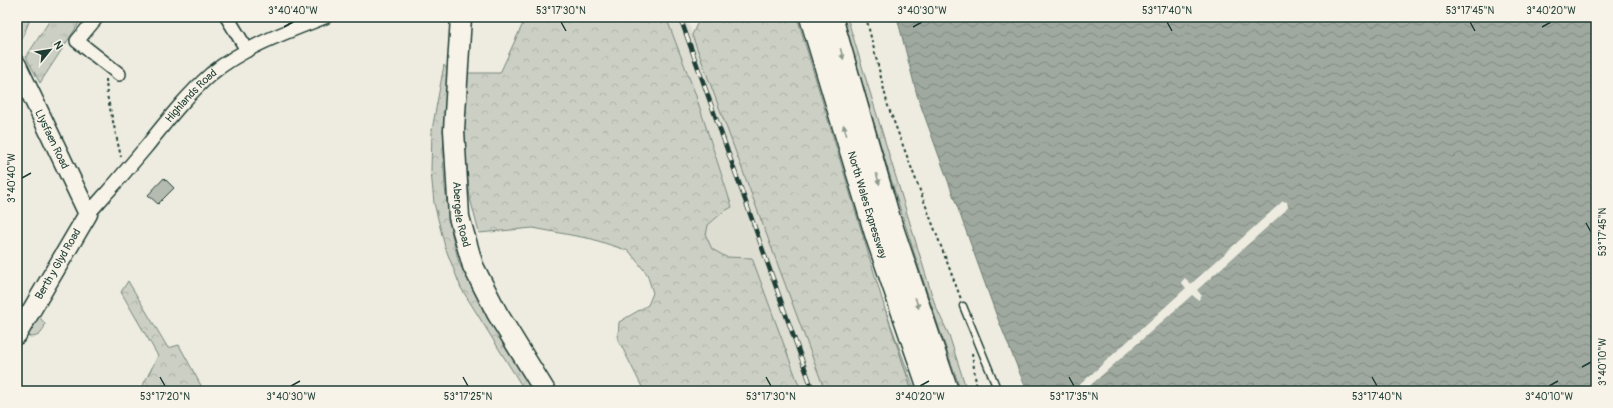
<svg xmlns="http://www.w3.org/2000/svg" width="1613" height="408" font-family="Pangolin,sans-serif">
<style>
.built{fill:#ddddd2}
.grass{fill:url(#grass-tufts);stroke:#76867c}
.forest{fill:url(#forest-crowns);stroke:#76867c}
.water{fill:url(#water-waves);stroke:#6c7e74}
.pier{fill:#eeece1}
.building{fill:#b5bbb0;stroke:#1f3d34}
.lines{fill:none;stroke-linecap:round;stroke-linejoin:round}
.lane-casing{stroke:#1f3d34;stroke-width:9}
.street-casing{stroke:#1f3d34;stroke-width:16}
.secondary-casing{stroke:#1f3d34;stroke-width:21}
.primary-casing{stroke:#1f3d34;stroke-width:23}
.highway-casing{stroke:#1f3d34;stroke-width:25}
.path{stroke:#1f3d34;stroke-width:2;stroke-dasharray:3 3;stroke-linecap:butt}
.lane{stroke:#f7f3e8;stroke-width:6}
.street{stroke:#f7f3e8;stroke-width:13}
.secondary{stroke:#f7f3e8;stroke-width:18}
.primary{stroke:#f7f3e8;stroke-width:20}
.highway{stroke:#f7f3e8;stroke-width:22}
.rail-casing{stroke:#1f3d34;stroke-width:4.5}
.rail{stroke:#f7f3e8;stroke-width:3;stroke-dasharray:9;stroke-linecap:butt}
.oneway{fill:#8b988e}
.ticks{fill:none;stroke:#1f3d34;stroke-width:1.5}
.labels{text-anchor:middle;dominant-baseline:central;stroke-width:3;stroke-linejoin:round;paint-order:stroke}
.street-label{font-size:11px;fill:#1f3d34;stroke:#f7f3e8}
.neatline{fill:none;stroke:#1f3d34;stroke-width:1.5}
.ticks-label{font-size:10px;text-anchor:middle;fill:#1f3d34}
</style>
<defs>
<pattern id="grass-tufts" width="24" height="20" patternUnits="userSpaceOnUse"><rect width="24" height="20" fill="#cccfc4"/><path d="M3 7l-1-3M5 7V3M7 7l1-3M15 17l-1-3M17 17v-4M19 17l1-3" fill="none" stroke="#afb3a9"/></pattern>
<pattern id="forest-crowns" width="20" height="18" patternUnits="userSpaceOnUse"><rect width="20" height="18" fill="#cccfc4"/><path d="M2 6a3 3 0 1 1 6 0M12 15a3 3 0 1 1 6 0" fill="none" stroke="#afb3a9"/></pattern>
<pattern id="water-waves" width="16" height="10" patternUnits="userSpaceOnUse"><rect width="16" height="10" fill="#9fa99f"/><path d="M0 5q4-4 8 0t8 0" fill="none" stroke="#818b82"/></pattern>
</defs>
<rect width="100%" height="100%" fill="#eeece1"/>
<filter id="ink" filterUnits="userSpaceOnUse"><feTurbulence type="fractalNoise" baseFrequency=".025" numOctaves="2"/><feDisplacementMap in="SourceGraphic" scale="8" xChannelSelector="R" yChannelSelector="G"/><feConvolveMatrix kernelMatrix="1 2 1 2 8 2 1 2 1" color-interpolation-filters="sRGB"/></filter>
<g filter="url(#ink)">
<!-- built -->
<path class="built" d="M666,17H686L825,391H801L752,258L726,257L712,249L706,236L708,225L732,206L695,93Z"/>
<!-- grass -->
<path class="grass" d="M17,17H31L21,41L17,32Z
M52,17H83L40,83L26,57Z
M843,17H847L935,305L949,335L967,391H961C917,268 879,143 843,17Z
M885,309L915,391H912Z
M38,315L45,324C43,334 37,339 26,336Z"/>
<!-- forest -->
<path class="forest" d="M526,17H666L695,93L732,207L723,212L708,225L706,236L712,249L726,257L752,258L801,391H644L618,339L619,322L648,305L653,293L647,274L629,251L592,239L533,228L479,233L470,198L463,138L468,73H500Z
M700,17H797L885,309L912,391H825L692,35Z
M444,65L449,72L443,152L445,188L452,235L459,263L504,345L536,391H525L461,288L445,247L434,203L431,171L432,130Z
M128,281L168,348L179,345L204,391H140L158,356L121,292Z"/>
<!-- water -->
<path class="water" d="M897,17H1596V391H1027L996,314L917,95Z"/>
<!-- pier -->
<path class="pier" d="M1283,201L1287,202L1288,207L1285,211L1197,290L1202,296L1198,300L1192,295L1084,391H1073L1186,288L1181,282L1185,278L1191,284Z"/>
<!-- building -->
<path class="building" d="M164,178L174,188L158,204L148,195Z"/>
<g class="lines">
<!-- lane casing -->
<g class="lane-casing">
<path id="lane" d="M963,306L998,391"/>
</g>
<!-- street casing -->
<g class="street-casing">
<g id="street">
<path d="M97,17L77,41L119,74"/>
<path d="M227,17L247,50"/>
<path id="s1" d="M88,214C108,192 127,170 146,147C166,122 187,95 211,74C244,47 286,32 325,17"/>
</g>
</g>
<!-- secondary casing -->
<g class="secondary-casing">
<g id="secondary">
<path id="s2" d="M17,65L88,214L17,335"/>
</g>
</g>
<!-- primary casing -->
<g class="primary-casing">
<g id="primary">
<path id="s3" d="M461,17L454,130L459,217L473,266L497,313L545,391"/>
</g>
</g>
<!-- highway casing -->
<g class="highway-casing">
<g id="highway">
<path id="s4" d="M811,17L877,237L930,391"/>
<path d="M831,17L889,219L947,391"/>
</g>
</g>
<!-- path -->
<path class="path" d="M866,17L888,106L961,299
M106,79L107,95L121,157
M972,353L977,391"/>
<!-- lane -->
<use href="#lane" class="lane"/>
<!-- street -->
<use href="#street" class="street"/>
<!-- secondary -->
<use href="#secondary" class="secondary"/>
<!-- primary -->
<use href="#primary" class="primary"/>
<!-- highway -->
<use href="#highway" class="highway"/>
<!-- rail casing -->
<g class="rail-casing">
<path id="rail" d="M680,17L813,391"/>
</g>
<!-- rail -->
<use href="#rail" class="rail"/>
</g>
<!-- one-way arrows -->
<defs><path id="oneway-solid" d="M-6-.8H1V-3.2L6.5 0L1 3.2V.8H-6Z"/></defs>
<g class="oneway">
<use href="#oneway-solid" transform="translate(842 54) rotate(74)"/>
<use href="#oneway-solid" transform="translate(845 130) rotate(-107)"/>
<use href="#oneway-solid" transform="translate(878 179) rotate(74)"/>
<use href="#oneway-solid" transform="translate(917 303) rotate(72)"/>
</g>
</g>
<!-- ticks -->
<path class="ticks" d="M561,22L566,31M1167,22L1172,31M1470,22L1475,31M284,27L293,22M913,27L922,22M1542,27L1551,22M22,178L31,173M1586,223L1591,232M1582,367L1591,362M160,377L165,386M463,377L468,386M766,377L771,386M1069,377L1074,386M1372,377L1377,386M291,386L300,381M920,386L929,381M1549,386L1558,381"/>
<g class="labels">
<!-- street labels -->
<g class="street-label">
<text stroke="none"><textPath href="#s1" startOffset="157">Highlands Road</textPath></text>
<text stroke="none"><textPath href="#s2" startOffset="82">Llysfaen Road</textPath></text>
<text stroke="none"><textPath href="#s4" startOffset="196">North Wales Expressway</textPath></text>
<text stroke="none"><textPath href="#s3" startOffset="198">Abergele Road</textPath></text>
<text transform="translate(58 264) rotate(-60)">Berth y Glyd Road</text>
</g>
</g>
<!-- margin -->
<rect width="1613" height="408" fill="none" stroke="#f7f3e8" stroke-width="44"/>
<!-- north arrow -->
<g transform="translate(50 50) rotate(60)" stroke="#f7f3e8" stroke-width="3" paint-order="stroke">
<path d="M0-3L7 15L0 10L-7 15Z" fill="#1f3d34"/>
<text y="-6" font-size="11" font-weight="bold" text-anchor="middle" fill="#1f3d34">N</text>
</g>
<rect x="22" y="22" width="1569" height="364" class="neatline"/>
<g class="ticks-label">
<text x="293" y="14">3°40'40"W</text>
<text x="561" y="14">53°17'30"N</text>
<text x="922" y="14">3°40'30"W</text>
<text x="1167" y="14">53°17'40"N</text>
<text x="1470" y="14">53°17'45"N</text>
<text x="1551" y="14">3°40'20"W</text>
<text transform="translate(11 178) rotate(-90)" y="4">3°40'40"W</text>
<text transform="translate(1602 232) rotate(-90)" y="4">53°17'45"N</text>
<text transform="translate(1602 362) rotate(-90)" y="4">3°40'10"W</text>
<text x="165" y="400">53°17'20"N</text>
<text x="291" y="400">3°40'30"W</text>
<text x="468" y="400">53°17'25"N</text>
<text x="771" y="400">53°17'30"N</text>
<text x="920" y="400">3°40'20"W</text>
<text x="1074" y="400">53°17'35"N</text>
<text x="1377" y="400">53°17'40"N</text>
<text x="1549" y="400">3°40'10"W</text>
</g>
</svg>
